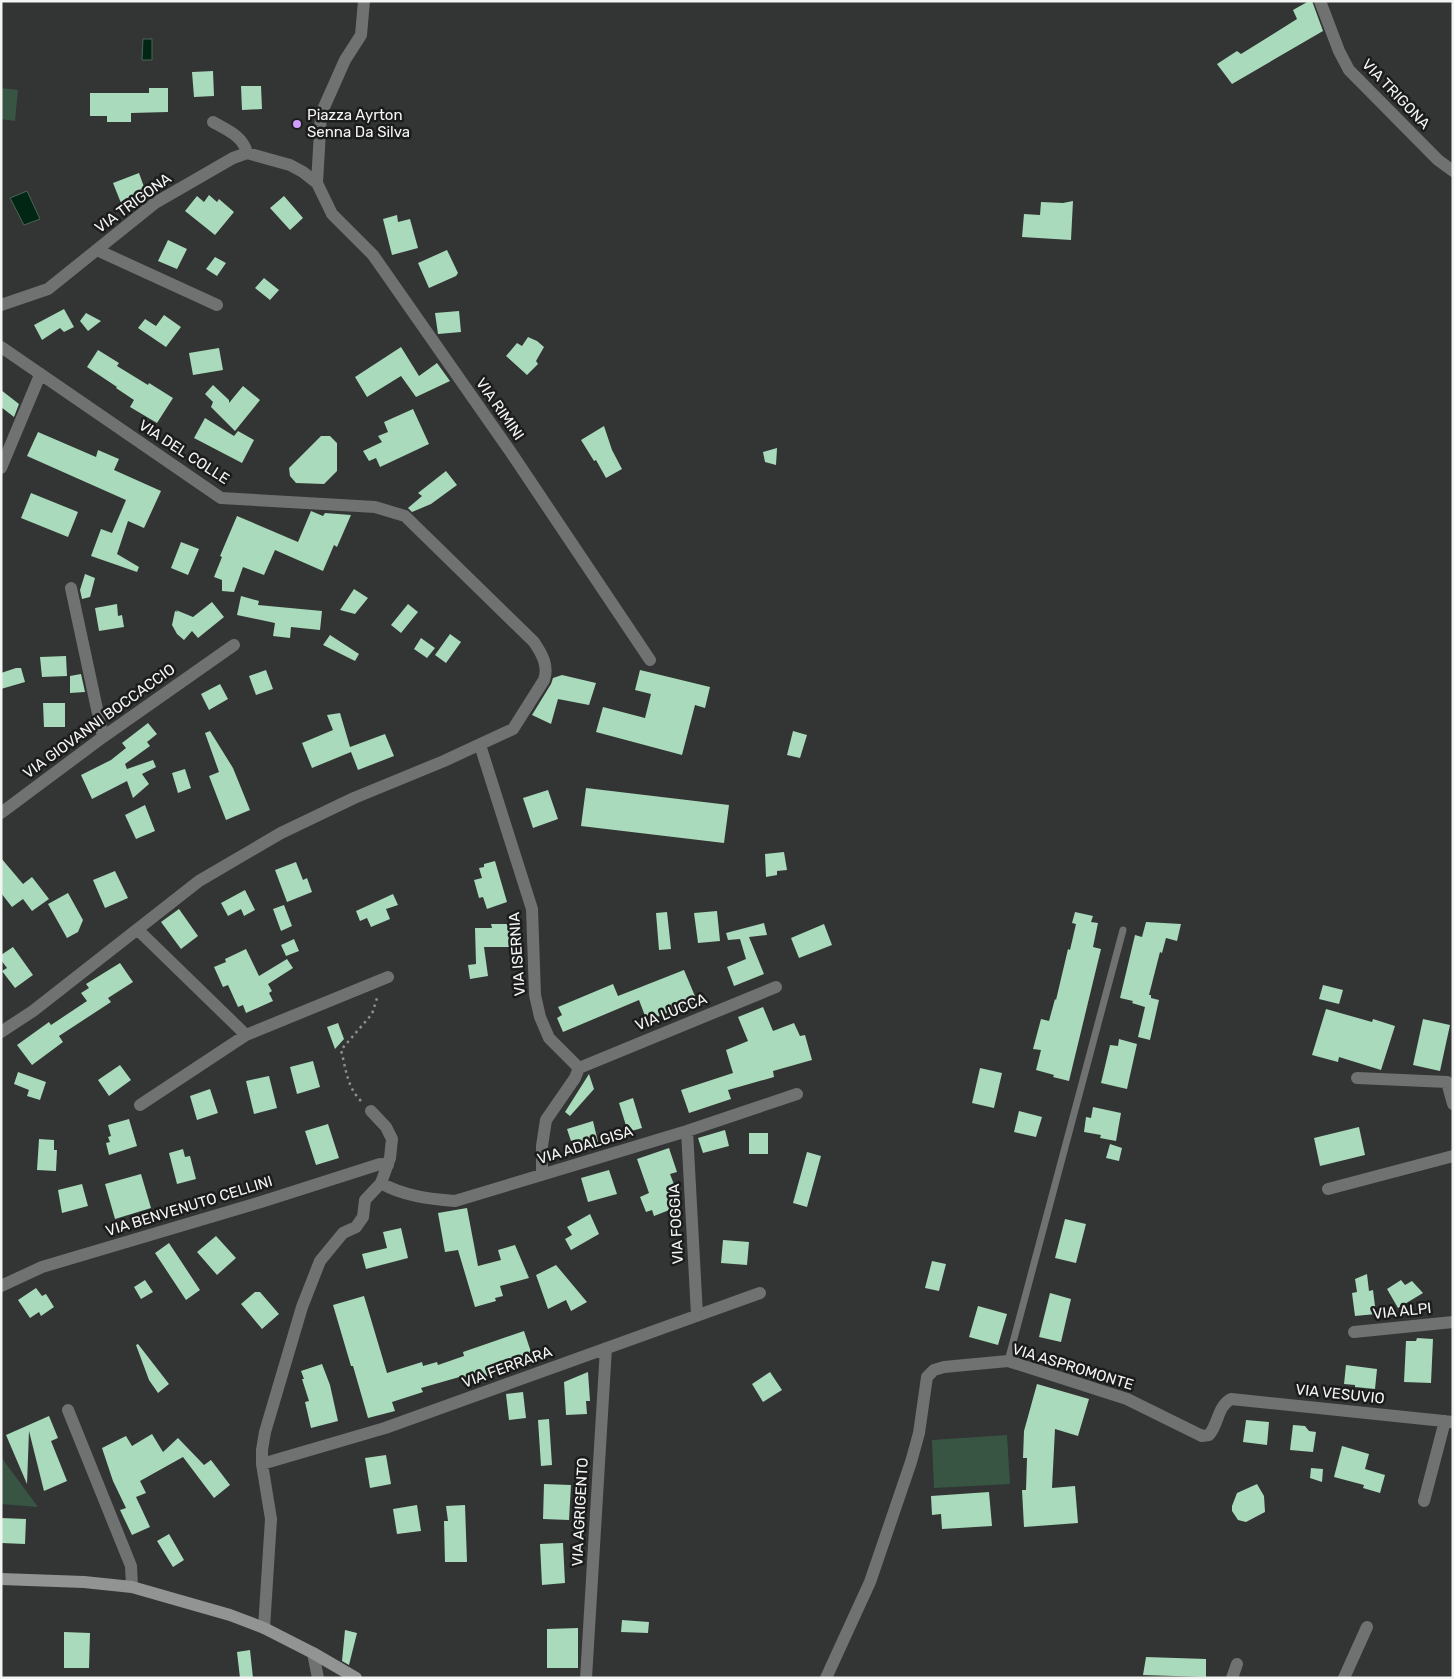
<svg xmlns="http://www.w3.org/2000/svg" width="1454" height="1679" font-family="Rubik,sans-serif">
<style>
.green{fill:#385544}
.water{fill:#022614;stroke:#4a6457}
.building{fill:#a9dabb}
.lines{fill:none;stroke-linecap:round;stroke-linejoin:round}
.path{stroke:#8d908e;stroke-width:2.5;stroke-dasharray:2.5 4;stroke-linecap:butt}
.lane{stroke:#707171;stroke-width:7}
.street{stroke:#707171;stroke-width:12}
.secondary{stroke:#919492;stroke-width:12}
.poi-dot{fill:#d09dff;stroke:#1b1c1b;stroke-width:2}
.labels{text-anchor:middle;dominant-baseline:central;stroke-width:5;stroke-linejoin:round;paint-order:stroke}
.street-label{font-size:15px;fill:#f3f5f3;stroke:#1b1c1b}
.poi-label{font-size:15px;fill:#f3f5f3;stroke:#1b1c1b;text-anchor:start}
</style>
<rect width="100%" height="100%" fill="#323533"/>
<!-- green -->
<path class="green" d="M1,88L18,90L15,121L1,119Z
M1007,1435L1010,1484L934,1488L932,1440Z
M1,1457L38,1507L1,1504Z"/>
<!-- water -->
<path class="water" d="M143,39H152V60H142Z
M27,191L40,219L24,225L10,198Z"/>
<!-- building -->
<path class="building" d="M1309,1H1312L1323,31L1232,84L1217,64L1237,51L1241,54L1297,19L1293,10Z
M213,71L214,96L194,97L192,72Z
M241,86H261L262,109L242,110Z
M149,88H168V112L131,113V122H107V116H90V93H149Z
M139,173L148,198L123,208L113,183Z
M209,195L217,202L219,199L234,212L215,235L185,211L197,196L204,202Z
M284,196L303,218L290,230L270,208Z
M1073,201L1071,240L1022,237L1024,214L1040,215L1041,202L1063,203Z
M397,215L398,222L410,219L418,248L392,255L383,219Z
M168,240L187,249L177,269L158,261Z
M447,250L458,273L456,276L429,288L418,263Z
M215,257L226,263L217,276L206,269Z
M264,278L279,290L270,300L255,288Z
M64,309L74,327L64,332L60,328L42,340L34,325Z
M459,311L461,332L438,334L435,313Z
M86,313L101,321L88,331L80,321Z
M164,315L181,327L166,347L138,328L145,319L156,326Z
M528,337L537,341L544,347L536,361L538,364L527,375L506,356L517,343L522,346Z
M401,347L419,376L437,363L450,381L416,397L401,376L367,397L355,377Z
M219,348L223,370L193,375L189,353Z
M98,350L119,363L117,366L148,385L149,383L173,398L157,423L130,407L134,400L116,388L117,387L87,367Z
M213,385L229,400V403L243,386L260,400L235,431L211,407L213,402L205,394Z
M1,390L19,404L14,417L1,407Z
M413,409L429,444L380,467L376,458L369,461L363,451L382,442L378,436L388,432L384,422Z
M205,418L234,436L238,431L254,440L242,463L194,438Z
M604,426L612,450L622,469L606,478L596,460L594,461L581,440Z
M38,432L96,457L98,450L119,459L114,470L161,491L144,528L128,521L117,554L139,567L137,572L91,556L101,529L112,533L126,500L27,456Z
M321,436H330L337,443V471L324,484L296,483L290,476L289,468Z
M777,448L776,465L765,462L763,452Z
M446,471L457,485L431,504L412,512L408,508L422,496L418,493Z
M31,493L78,512L68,537L21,518Z
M311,511L323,516L325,513L351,515L337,547L334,545L323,571L275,550L264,575L243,567L234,592L222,591V580L214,577L222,557L220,556L237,516L298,542Z
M181,542L199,549L188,575L171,568Z
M85,574L95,578L90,597L82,599L80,590Z
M354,589L368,598L355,614L340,610Z
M241,596L259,601L258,605L322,611L320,630L291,627L290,638L273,636L275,623L237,615Z
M212,602L224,617L198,638L192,631L184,640L177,634L172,625L175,611L178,612L176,610L193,617Z
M117,604L118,616L122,615L124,627L99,631L95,608Z
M408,604L418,612L401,633L391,625Z
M450,634L461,642L446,663L435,655Z
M330,635L359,654L355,661L323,645Z
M421,638L435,648L427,658L414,649Z
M66,656L67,676L42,677L40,657Z
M16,668H21L25,682L1,689V673Z
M266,670L273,689L256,695L249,676Z
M640,670L710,687L705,708L695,705L682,755L596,732L603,707L645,718L651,694L635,690Z
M81,674L85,692L70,693V676Z
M562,675L596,683L589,705L558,699L551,724L532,715L551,684L553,678Z
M220,684L228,699L209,710L201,694Z
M43,703H65V727H44Z
M340,713L350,747L385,734L394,756L358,770L351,752L312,768L302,743L333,730L327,715Z
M148,723L157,734L147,742L150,746L125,764L127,769L153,760L156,767L142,774L149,784L133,798L127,781L92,799L81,775L111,760L126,748L122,743Z
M210,731L233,768L250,810L226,820L209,776L219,772L205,733Z
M793,731L807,735L800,758L787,755Z
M185,769L191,788L178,793L172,773Z
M586,788L729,805L724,843L581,826Z
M548,790L558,819L533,828L523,798Z
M145,805L155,831L136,839L125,815Z
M784,852L787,870L777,871V875L766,877L765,854Z
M1,858L23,884L32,877L49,899L32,911L23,899L12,907L1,893Z
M495,861L507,902L487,909L483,897L479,898L474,880L482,878L479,868L484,867V864Z
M296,862L303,880L307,878L312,892L287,902L275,870Z
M115,871L128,898L105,908L93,880Z
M245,890L255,910L244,916L241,909L228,916L221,903Z
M68,893L83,920L78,932L67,938L48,904Z
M393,894L398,905L386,909L390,919L371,927L367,918L360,921L356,911Z
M284,905L292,926L281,931L273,909Z
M179,909L198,936L181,949L161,922Z
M717,911L720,941L698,943L694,913Z
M667,912L671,949L659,950L656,913Z
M1075,912L1093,916L1091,922L1098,923L1093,947L1101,949L1069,1081L1053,1077L1054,1075L1036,1070L1041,1050L1033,1049L1041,1019L1049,1021L1055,999L1056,1000L1068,949L1070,950L1076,924L1072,923Z
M1146,922L1181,924L1177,941L1166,938L1162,953L1160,952L1149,995H1151V998L1159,1000L1150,1040L1138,1037L1145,1007L1132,1003L1133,1001L1120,998L1135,935L1142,937Z
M764,923L767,935L749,937L764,974L734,986L727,967L746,959L740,939L728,940L726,933Z
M491,924H512V931H518V947H484L488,976L470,979L468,965L476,964L475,928H492Z
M824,924L832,945L799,958L791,938Z
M294,939L299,951L286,956L281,945Z
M13,947L33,975L15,988L2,971L7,968L1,960V955Z
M246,949L259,976L287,959L293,968L268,984L272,991L269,993L273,1001L246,1013L243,1005L238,1007L228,985L223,987L214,967L226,962L225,959Z
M120,963L133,982L108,998L111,1002L59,1036L63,1042L32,1065L17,1045L49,1022L51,1025L87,1001L81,993L89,988L86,984Z
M684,970L697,1001L647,1021L639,1000L563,1032L557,1018L562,1015L558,1007L613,984L618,996Z
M1323,985L1343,990L1339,1004L1319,999Z
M763,1007L773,1031L794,1023L800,1036L805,1035L812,1060L773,1071L774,1077L728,1090L731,1099L689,1113L681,1090L733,1073L726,1050L748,1041L738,1017Z
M1326,1009L1372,1022L1373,1019L1395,1026L1381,1070L1339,1057L1338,1062L1312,1055Z
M1423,1019L1450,1025L1440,1071L1413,1065Z
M338,1023L344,1039L335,1049L327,1027Z
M1119,1039L1137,1044L1127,1089L1101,1083L1110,1045L1118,1046Z
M313,1061L320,1087L297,1094L290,1067Z
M120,1065L131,1080L109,1096L98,1080Z
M980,1068L1002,1073L994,1108L972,1103Z
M18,1072L46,1082L40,1100L27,1096L29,1090L14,1084Z
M589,1074L594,1089L570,1116L565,1112Z
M269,1076L277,1108L254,1114L246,1081Z
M210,1089L218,1113L197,1120L190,1096Z
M633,1098L642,1128L628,1132L619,1103Z
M1093,1107L1121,1113L1116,1141L1100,1138L1101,1135L1084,1132L1086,1117L1091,1118Z
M1019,1111L1042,1117L1036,1137L1014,1132Z
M129,1119L137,1146L109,1155L106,1143L110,1142L108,1137L111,1136L108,1125Z
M593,1121L598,1142L574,1150L567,1129Z
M328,1124L339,1158L316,1165L305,1131Z
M1359,1127L1365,1155L1320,1166L1314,1138Z
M725,1130L729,1146L703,1153L698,1138Z
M749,1133H768V1154H749Z
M39,1139L54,1140V1150H57L56,1171L37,1170Z
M1110,1144L1122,1148L1119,1161L1106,1158Z
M669,1148L677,1172L670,1174L682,1205L654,1216L652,1210L646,1212L640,1197L649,1193L637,1159Z
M183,1149L185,1157L190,1156L196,1179L177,1184L169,1153Z
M807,1152L821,1156L807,1207L793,1203Z
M609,1170L617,1194L588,1202L581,1178Z
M141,1174L151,1208L115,1219L105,1184Z
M82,1184L88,1206L62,1213L58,1190Z
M467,1208L478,1266L501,1260L498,1250L515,1245L529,1278L500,1286L503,1296L495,1298L496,1301L475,1307L458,1250L445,1252L438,1213Z
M590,1214L599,1234L571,1250L565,1239L572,1235L567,1227Z
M1065,1219L1086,1224L1076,1263L1055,1258Z
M401,1228L408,1258L366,1269L362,1254L387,1248L383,1232Z
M216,1236L236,1258L217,1275L197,1252Z
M723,1240L749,1242L747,1265L721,1263Z
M169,1243L200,1290L186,1300L155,1253Z
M932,1261L946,1264L939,1291L925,1288Z
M556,1265L587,1302L571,1311L566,1300L548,1309L536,1275Z
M1367,1274L1369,1291L1373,1290L1376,1314L1355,1316L1352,1293L1357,1292L1355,1279Z
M145,1280L153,1292L141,1299L134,1287Z
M1401,1280L1405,1285L1412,1281L1423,1293L1398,1308L1387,1289Z
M36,1288L42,1296L46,1294L54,1307L41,1316L39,1312L30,1318L18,1300Z
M255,1292H260L279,1314L262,1329L241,1304Z
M1050,1293L1071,1299L1061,1342L1039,1337Z
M364,1296L387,1373L422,1362L423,1366L437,1362L438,1365L464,1356L463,1352L524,1331L533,1358L502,1369L503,1371L466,1383L463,1376L421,1388L423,1392L392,1402L395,1411L368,1418L353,1366H351L333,1305Z
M978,1306L1007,1314L998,1345L969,1337Z
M1417,1338L1433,1339L1431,1383L1404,1382L1406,1341H1416Z
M138,1344L169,1384L158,1393L149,1380L136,1345Z
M322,1364L330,1385L338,1421L311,1428L305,1402L309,1401L302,1379H304L301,1371Z
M1346,1365L1377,1369L1375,1389L1355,1387V1385L1344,1384Z
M588,1372L590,1401H586L587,1414L566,1415L564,1382Z
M770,1372L782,1390L763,1402L752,1384Z
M1037,1384L1089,1399L1078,1436L1055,1429L1052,1488L1075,1486L1078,1523L1024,1527L1022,1490H1026L1027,1458H1023L1024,1431Z
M523,1392L526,1418L509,1420L506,1394Z
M49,1416L58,1438L51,1441L67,1481L44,1491L29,1431L27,1484L6,1435Z
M549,1419L552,1465L541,1466L538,1420Z
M1246,1420L1269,1422L1267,1445L1243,1442Z
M1293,1425L1305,1426L1309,1431L1316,1432L1313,1452L1290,1450Z
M152,1434L163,1452L178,1438L204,1465L211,1460L230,1485L214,1498L183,1457L140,1481L146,1493L136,1497L150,1527L132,1535L120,1510L126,1508L113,1481L102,1448L126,1436L132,1446Z
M1342,1446L1369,1454L1365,1469L1385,1475L1380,1493L1363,1488L1364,1485L1334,1477Z
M386,1455L391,1484L370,1488L365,1458Z
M1311,1468L1323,1469L1322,1482L1310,1478Z
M544,1484L571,1485L569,1520L543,1519Z
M1257,1484L1264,1496L1265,1512L1246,1522L1238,1520L1232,1511V1506L1237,1493Z
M989,1492L992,1526L942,1529L941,1514L932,1515L931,1496Z
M417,1505L421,1531L397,1534L393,1509Z
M465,1505L467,1562H445L444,1521H448L446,1506Z
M1,1518L26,1519L25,1544L1,1543Z
M169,1534L184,1560L173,1567L157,1541Z
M563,1543L565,1583L542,1585L540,1544Z
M622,1620L649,1622L648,1633L621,1632Z
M578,1628V1668H547V1629Z
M345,1630L357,1633L349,1665L342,1661Z
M64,1632L90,1633L89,1668H64Z
M250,1650L253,1678H240L237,1652Z
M1146,1657L1206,1659V1677L1143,1675Z"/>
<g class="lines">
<!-- path -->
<path class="path" d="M361,1101C347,1087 346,1069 341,1050L372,1014L378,995"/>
<!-- lane -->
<path class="lane" d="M1008,1361L1123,930"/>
<!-- street -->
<path class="street" d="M1320,1L1339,51L1349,70L1438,160L1453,171
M213,122C227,130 243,136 247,153
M317,183L321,114L345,60L361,35L364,1
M97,250L217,305
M1,305L48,289L155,203L233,158L247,153L290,165L303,172L317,183L332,214L373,255L510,451L650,660
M1,347L221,498L375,507L405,516L534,642C542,654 549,666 544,680L513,729L444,761L354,798L281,833L199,881L33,1011L1,1032
M1,468L40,375
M71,588L103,737
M480,745L532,909L535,995L540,1017L549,1038L579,1068L575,1078L546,1120L542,1146V1175
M1,813L103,737L234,645
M138,930L246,1035L388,977
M579,1068L776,987
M1357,1078L1447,1082L1453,1104
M140,1105L246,1035
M687,1131L697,1315
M381,1183C403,1196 430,1199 455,1201L687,1131L797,1094
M1328,1189L1453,1156
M1,1286L42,1267L261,1202L380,1164L388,1165
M1354,1332L1453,1322
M68,1410L131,1566L132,1587
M262,1464L385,1428L760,1293
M1424,1501L1445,1421
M264,1628L271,1519L262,1464V1450L265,1432L302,1307L320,1261L343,1233L356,1227L363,1217L365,1200L381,1183L390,1158L392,1139L386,1127L371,1111
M313,1653L318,1678
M586,1678L606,1348
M826,1678L870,1582L911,1462L919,1433L927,1377L934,1370L944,1367L1008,1361L1127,1399L1202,1436L1209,1435C1219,1423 1217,1407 1231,1399L1453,1422
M1232,1678L1237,1664
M1344,1678L1367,1627"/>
<!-- secondary -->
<path class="secondary" d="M1,1579L84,1582L132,1587L230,1615L264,1628L313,1653L356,1678"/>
</g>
<!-- markers -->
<circle class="poi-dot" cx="297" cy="124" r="5"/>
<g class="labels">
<!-- street labels -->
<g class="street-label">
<text transform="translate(1396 94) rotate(46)">VIA TRIGONA</text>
<text transform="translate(133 203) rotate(-36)">VIA TRIGONA</text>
<text transform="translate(500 409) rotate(55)">VIA RIMINI</text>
<text transform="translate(184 452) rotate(33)">VIA DEL COLLE</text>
<text transform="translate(99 721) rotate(-36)">VIA GIOVANNI BOCCACCIO</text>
<text transform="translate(517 954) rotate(-94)">VIA ISERNIA</text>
<text transform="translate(671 1012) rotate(-22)">VIA LUCCA</text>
<text transform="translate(585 1145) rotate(-17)">VIA ADALGISA</text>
<text transform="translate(189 1206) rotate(-17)">VIA BENVENUTO CELLINI</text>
<text transform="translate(676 1224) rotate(-93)">VIA FOGGIA</text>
<text transform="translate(1402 1311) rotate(-6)">VIA ALPI</text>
<text transform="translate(507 1367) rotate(-20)">VIA FERRARA</text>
<text transform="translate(1073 1367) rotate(17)">VIA ASPROMONTE</text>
<text transform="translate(1340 1394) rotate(6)">VIA VESUVIO</text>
<text transform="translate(580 1512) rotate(-87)">VIA AGRIGENTO</text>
</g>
<!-- poi labels -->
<g class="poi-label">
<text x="307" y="115">Piazza Ayrton<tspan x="307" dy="17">Senna Da Silva</tspan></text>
</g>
</g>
<!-- border -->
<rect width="1454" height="1679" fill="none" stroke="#f3f5f3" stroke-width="5"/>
</svg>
